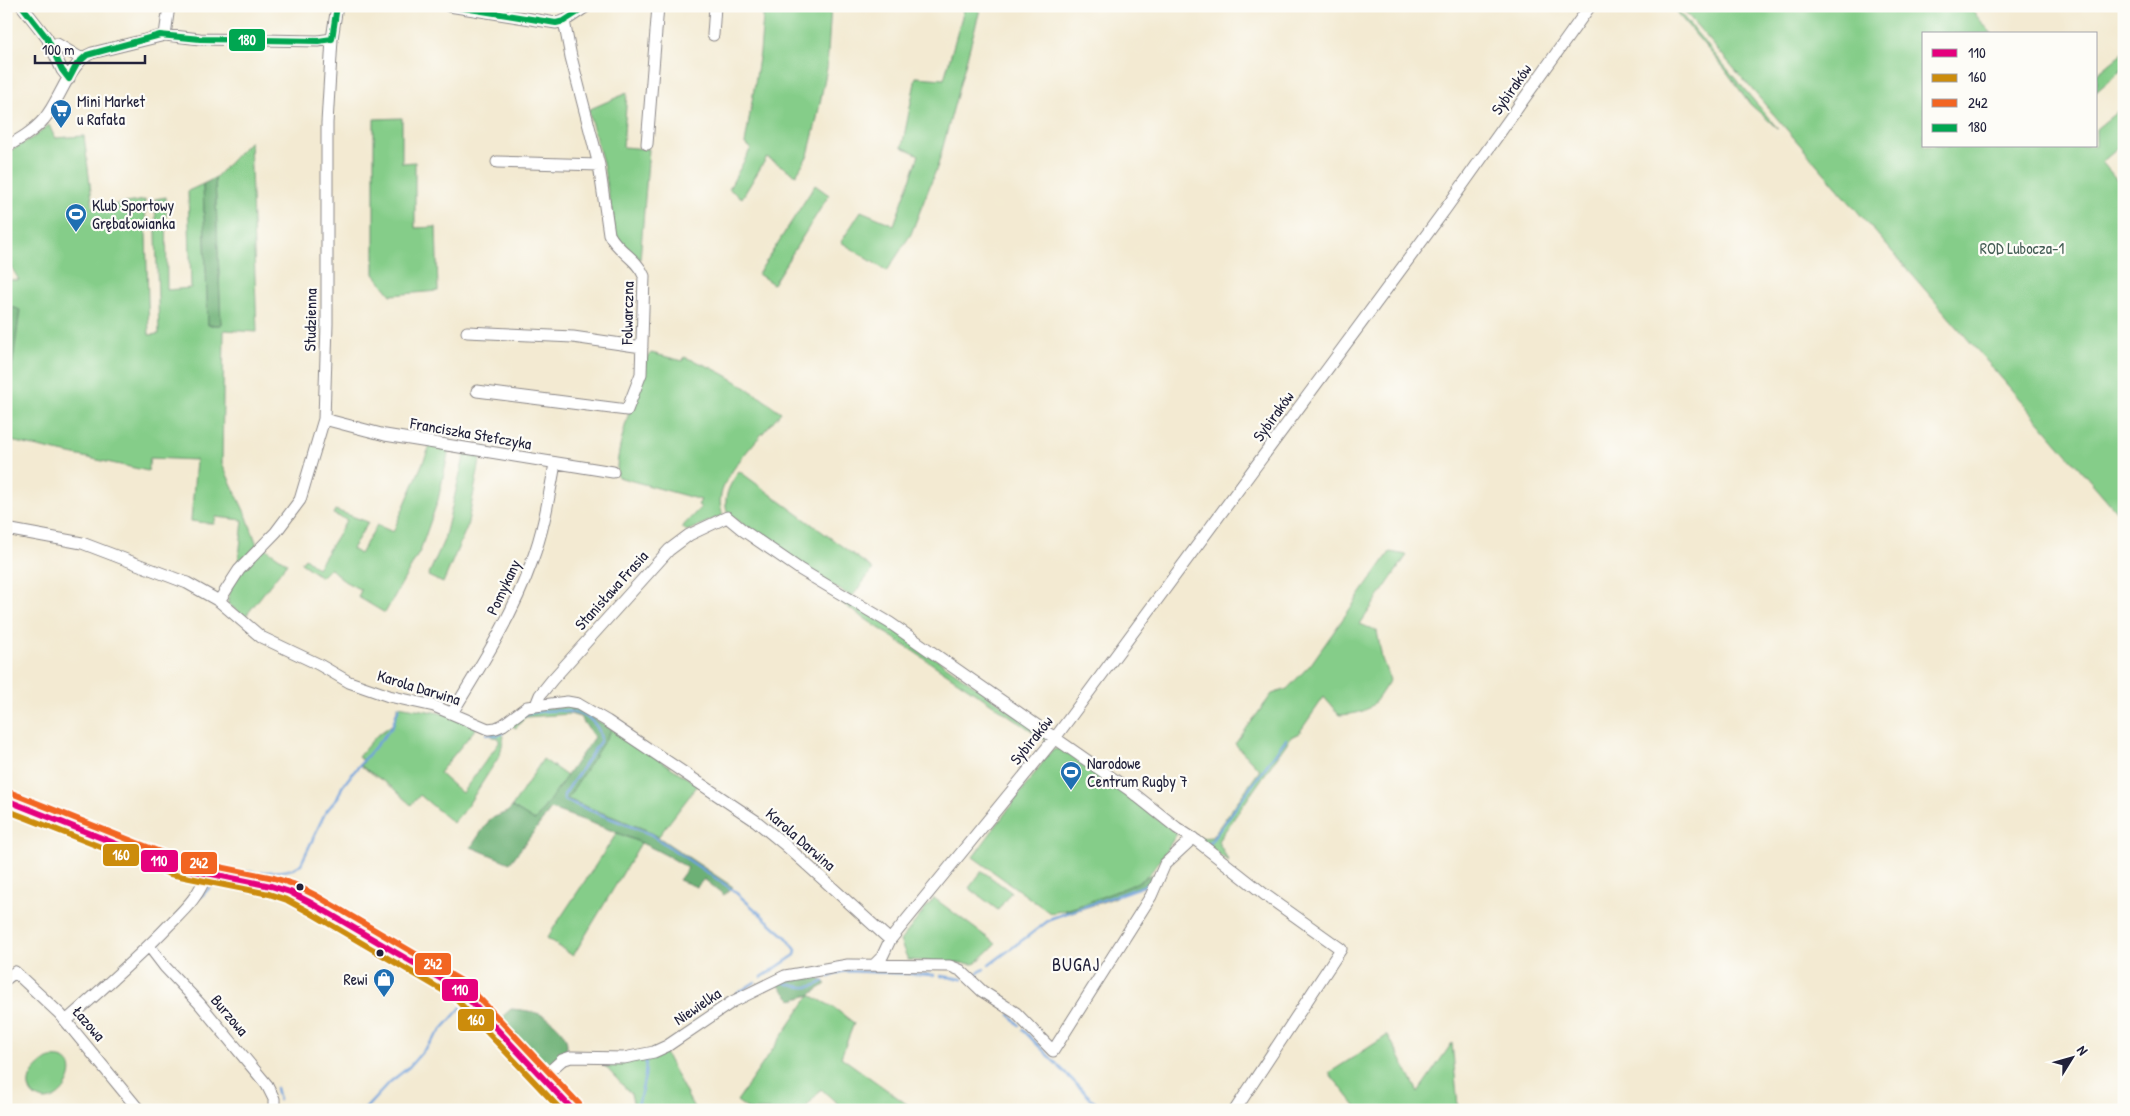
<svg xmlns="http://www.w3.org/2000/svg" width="2130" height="1116" font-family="'Patrick Hand',sans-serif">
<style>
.green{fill:#85cd89;stroke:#547862}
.forest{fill:#6cb075;stroke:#476958}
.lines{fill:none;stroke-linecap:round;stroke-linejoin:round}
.stream{stroke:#71a2db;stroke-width:2.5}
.minor-casing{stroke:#8a8686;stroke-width:13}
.minor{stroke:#fff;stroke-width:11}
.bus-1-casing{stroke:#fdfcf7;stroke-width:10}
.bus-2-casing{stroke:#fdfcf7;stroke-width:10}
.bus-3-casing{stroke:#fdfcf7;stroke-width:10}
.bus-4-casing{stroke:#fdfcf7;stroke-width:10}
.bus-1{stroke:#e5007d;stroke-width:6}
.bus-2{stroke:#cc8c0c;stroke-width:6}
.bus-3{stroke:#f26522;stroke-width:6}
.bus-4{stroke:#00a651;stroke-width:6}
.bus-dot{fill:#22223b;stroke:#fdfcf7;stroke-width:2}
.labels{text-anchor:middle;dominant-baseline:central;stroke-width:4.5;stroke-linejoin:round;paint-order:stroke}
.street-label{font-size:16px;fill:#22223b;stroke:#fdfcf7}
.poi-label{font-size:16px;fill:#22223b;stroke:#fdfcf7;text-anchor:start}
.park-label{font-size:16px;fill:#455e56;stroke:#fdfcf7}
.neighbourhood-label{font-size:18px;letter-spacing:1px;fill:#22223b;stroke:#fdfcf7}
.line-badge{stroke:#fdfcf7;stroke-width:2}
.badge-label{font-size:14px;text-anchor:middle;font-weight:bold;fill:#fff}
</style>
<rect width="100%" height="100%" fill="#fdfcf7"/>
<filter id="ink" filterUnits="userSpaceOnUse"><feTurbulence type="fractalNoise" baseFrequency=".02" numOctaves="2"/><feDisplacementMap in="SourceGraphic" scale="10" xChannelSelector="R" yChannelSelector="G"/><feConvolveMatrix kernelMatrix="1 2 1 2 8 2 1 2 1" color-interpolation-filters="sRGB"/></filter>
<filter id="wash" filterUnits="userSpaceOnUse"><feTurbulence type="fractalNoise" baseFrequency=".0096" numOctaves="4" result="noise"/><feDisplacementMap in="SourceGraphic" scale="20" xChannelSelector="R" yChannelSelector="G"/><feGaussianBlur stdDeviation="1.12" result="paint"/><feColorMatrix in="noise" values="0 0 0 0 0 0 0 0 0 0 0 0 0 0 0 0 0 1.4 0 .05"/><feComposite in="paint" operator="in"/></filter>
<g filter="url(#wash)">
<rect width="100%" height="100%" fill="#f3ead2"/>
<!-- green -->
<path class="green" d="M764,6H831L827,68L816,123L808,155L796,175L767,157L742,198L729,189L751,148L745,144L760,52Z
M965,6H981L938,165L911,234L887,271L841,242L861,211L894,225L919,155L902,147L916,77L944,79Z
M1671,6H1674L1778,129L1750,104L1724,68Z
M1680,6H1968L1992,34H1924V146H2096V129L2124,106V143L2102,162L2124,188V520Z
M2124,52V68L2096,92V75Z
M627,93L623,147L649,149L640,260L616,238L603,163L588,110Z
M402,118V163L415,162V228L436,227L438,291L391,295L374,274V119Z
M49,125L55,138L84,136L93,208L145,200L149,335L159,334L155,199L166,197L167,290L191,288L188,191L203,184L208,325H221L215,178L250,141L257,332L224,330L222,464L247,517L257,545L238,566L243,520L216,517L214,524L191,521L196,460L150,458L148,471L6,440V407L19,310L13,307L6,314V280H19L6,258V153L34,137Z
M815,185L829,195L773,284L758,274Z
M651,353L683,361L684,357C724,370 748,389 781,412C765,432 725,471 721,495C719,502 721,509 723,515L687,531L682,527L701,507L698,505L701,500L618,477C611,459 640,379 647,357Z
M430,446L449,450L438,500L420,551L385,613L358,597L361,590L344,581L330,568L321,577L301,563L305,558L317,568L347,520L333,514L335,510L368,522L352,549L360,554L377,525L393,532Z
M465,453L481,456L467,527L443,583L428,576L444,540Z
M739,471L873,569L852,597L792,562L727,512C723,495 730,485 739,471Z
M265,548L287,563L245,617L228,604C226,580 250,564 265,548Z
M1390,552L1407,555L1360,624L1377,631L1382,659L1390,680C1372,706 1373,713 1339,715L1324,697L1299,733L1291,737L1218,841L1229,862L1199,838L1212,837L1260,770L1235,744L1272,694L1287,689L1311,664Z
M810,577L868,611L1046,736L1047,741L846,606Z
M398,706L452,715L477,727L439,773L462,793L499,743V738L492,737V732L498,731L504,736L500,755L466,808L453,823L420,795L411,805L393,788L361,766L364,761L358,757L376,736L393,724Z
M573,706L570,714L525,717L516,728L509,724L529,709Z
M612,729L698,785L658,837L649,831L566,799Z
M1063,748L1177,834C1169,845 1155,870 1145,878C1130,890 1069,911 1050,913L973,857L1052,750Z
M543,759L567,776L535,821L512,807Z
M617,833L641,843L573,956L547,938Z
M982,871L1011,892L998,910L969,888Z
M934,898L996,944L975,964L908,960L900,941Z
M810,995L833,1007L854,1023L841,1057L915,1110H834L838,1104L821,1089L804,1110H749L737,1101Z
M1388,1035L1418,1092L1452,1043L1458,1106L1456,1110H1359L1329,1073Z
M665,1053L695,1110H635L631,1094L602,1063Z
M50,1058C87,1053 68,1101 44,1100C39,1099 34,1097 31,1092C23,1078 39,1064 50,1058Z"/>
<!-- forest -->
<path class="forest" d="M215,178L221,325H208L203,184Z
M12,307L20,310L9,391H6V314Z
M573,706L612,729L567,799L649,831L733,887L724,895L704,879L697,887L679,880L688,868C646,841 598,825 551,809L510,863L471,847L490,819L507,812L512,807L535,821L594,737L580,717L570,714Z
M1153,874L1157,875L1154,884L1120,893L1114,898L1066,914L1065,911L1130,886Z
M814,974L826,984L810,995L792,1000L778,985L781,980Z
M511,1009C523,1010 535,1011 546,1017C573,1035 577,1059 540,1067L496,1022Z"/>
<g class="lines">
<!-- stream -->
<path class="stream" d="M524,715C547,708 598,705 601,740L564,795V800L650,834L733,890L787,938L796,950L795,955L762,977
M487,734L498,735L503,733
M1209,844L1286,739
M224,872H255
M262,872C275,871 291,873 301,864L325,813L338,797L342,787L352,774L392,727L399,707
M201,897L215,882H224
M158,951L161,940
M989,965L1052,918L1149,884L1153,880
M941,976L962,979
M973,976L984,969
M829,977L840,972L849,971L934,975
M783,982C798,988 811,990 824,981
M736,994L755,982
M1010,1015L1019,1025
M1023,1030L1102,1110
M276,1088L279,1100
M364,1110L390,1082L409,1067L464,1004
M637,1110L645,1076L646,1057"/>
</g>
</g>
<g filter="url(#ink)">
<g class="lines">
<!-- minor casing -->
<g class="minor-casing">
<path id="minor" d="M22,6L47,38L62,70L69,79
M449,6L556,23L566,20L587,6
M165,35L169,6
M713,35L715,6
M51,44H57L82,59
M647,144L658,6
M6,147C20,139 34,131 44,119C60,101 70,61 92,53L165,35L200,39L318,41L332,39
M497,162L599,165
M467,332L573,337L642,347
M477,391L627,410L641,374L644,276C637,258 617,251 609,234L599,165L571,57L564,21
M324,419L385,435L613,472
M6,529L82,543L187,583L219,601L261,637L318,664L349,682L389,696L434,706L488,729L496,728L503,725L527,707L567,702L578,704L607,721L756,821L784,844L890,940
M219,601L239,570L276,532L300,500L324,419L327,324V123L332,39L337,6
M536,705L540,695L552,680L669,550L689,535L727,517L744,531L801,570L890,623L1128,789L1177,828L1197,841L1264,894L1341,949L1235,1110
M452,713C482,664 513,615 532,561C544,529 549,496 555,464
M6,800L172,866L271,886L290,892L313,904L460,990L573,1110
M149,946L165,967L199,1003L267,1085L274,1099V1110
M875,964L882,957L890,940L1055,738L1444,211L1590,6
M6,979L15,972L60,1014L139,1110
M66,1021C102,989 138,958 170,924C184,910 201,894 206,874
M542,1078L562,1060L571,1057L624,1058L654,1052L667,1046L732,1002L785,976L848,965L950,966L960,970L982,991L1016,1013L1053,1051L1151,896L1165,864L1193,838"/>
</g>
<!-- minor -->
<use href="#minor" class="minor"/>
<!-- bus-1 casing -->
<g class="bus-1-casing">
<path id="bus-1" d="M6,800L172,866L271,886L290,892L313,904L460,990L573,1110"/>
</g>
<!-- bus-2 casing -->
<g class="bus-2-casing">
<path id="bus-2" d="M6,810L170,874L269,894L287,900L309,912L454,997L561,1110"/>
</g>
<!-- bus-3 casing -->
<g class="bus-3-casing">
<path id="bus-3" d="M9,792L175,858L274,878L293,884L317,896L465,983L579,1104"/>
</g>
<!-- bus-4 casing -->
<g class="bus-4-casing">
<path id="bus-4" d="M22,6L47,38L62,70L69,79
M451,6L556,23L564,21L578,12L575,6
M69,79L77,64L87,55L160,35L200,39L318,41L332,39L337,6"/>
</g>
<!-- bus-1 -->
<use href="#bus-1" class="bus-1"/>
<!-- bus-2 -->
<use href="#bus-2" class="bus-2"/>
<!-- bus-3 -->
<use href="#bus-3" class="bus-3"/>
<!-- bus-4 -->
<use href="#bus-4" class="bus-4"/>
</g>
</g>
<!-- icons -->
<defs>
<g id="supermarket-pin" transform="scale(1.125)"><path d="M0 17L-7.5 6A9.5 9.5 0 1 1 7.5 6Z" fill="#1f6fb2" stroke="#fdfcf7"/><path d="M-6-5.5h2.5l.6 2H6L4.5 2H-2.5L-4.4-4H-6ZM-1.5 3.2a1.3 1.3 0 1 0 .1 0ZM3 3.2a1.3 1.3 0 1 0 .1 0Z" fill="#fff"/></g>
<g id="stadium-pin" transform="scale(1.125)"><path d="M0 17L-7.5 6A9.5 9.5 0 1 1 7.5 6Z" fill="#1f6fb2" stroke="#fdfcf7"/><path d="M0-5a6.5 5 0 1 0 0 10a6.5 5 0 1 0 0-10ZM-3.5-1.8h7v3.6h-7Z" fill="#fff"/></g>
<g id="shop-pin" transform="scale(1.125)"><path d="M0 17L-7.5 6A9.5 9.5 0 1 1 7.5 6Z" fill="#1f6fb2" stroke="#fdfcf7"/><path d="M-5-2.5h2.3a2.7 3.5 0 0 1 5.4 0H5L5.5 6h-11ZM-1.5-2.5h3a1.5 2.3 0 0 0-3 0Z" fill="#fff"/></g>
</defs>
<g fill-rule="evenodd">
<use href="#supermarket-pin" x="61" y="110"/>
<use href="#stadium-pin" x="76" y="214"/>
<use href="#stadium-pin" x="1071" y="772"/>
<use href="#shop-pin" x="384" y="979"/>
</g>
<!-- markers -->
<g class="bus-dot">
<circle cx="300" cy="887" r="4.5"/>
<circle cx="380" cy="953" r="4.5"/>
</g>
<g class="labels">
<!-- street labels -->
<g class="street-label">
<text transform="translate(1511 89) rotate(-55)">Sybiraków</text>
<text transform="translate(627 313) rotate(-89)">Folwarczna</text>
<text transform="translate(310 320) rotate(-89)">Studzienna</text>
<text transform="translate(1273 416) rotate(-54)">Sybiraków</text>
<text transform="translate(471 433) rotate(10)">Franciszka Stefczyka</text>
<text transform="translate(503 587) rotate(-65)">Pomykany</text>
<text transform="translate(611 590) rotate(-48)">Stanisława Frasia</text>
<text transform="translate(419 687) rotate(17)">Karola Darwina</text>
<text transform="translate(1031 740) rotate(-51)">Sybiraków</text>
<text transform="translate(801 839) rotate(41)">Karola Darwina</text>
<text transform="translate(697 1006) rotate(-34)">Niewielka</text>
<text transform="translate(230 1015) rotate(50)">Burzowa</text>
<text transform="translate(89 1023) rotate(49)">Łazowa</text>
</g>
<!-- poi labels -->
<g class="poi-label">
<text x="77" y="101">Mini Market<tspan x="77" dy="18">u Rafała</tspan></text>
<text x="92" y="205">Klub Sportowy<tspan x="92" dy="18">Grębałowianka</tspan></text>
<text x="1087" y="763">Narodowe<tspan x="1087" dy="18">Centrum Rugby 7</tspan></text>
<text x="368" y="979" text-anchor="end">Rewi</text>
</g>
<!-- park labels -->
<g class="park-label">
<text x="2022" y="248">ROD Lubocza-1</text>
</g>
<!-- neighbourhood labels -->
<g class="neighbourhood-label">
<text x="1076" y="964">BUGAJ</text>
</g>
</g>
<g class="line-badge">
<rect x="228" y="28" width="38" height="24" rx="5" fill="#00a651"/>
<rect x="102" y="843" width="38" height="24" rx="5" fill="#cc8c0c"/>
<rect x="140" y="849" width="39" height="24" rx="5" fill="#e5007d"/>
<rect x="180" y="851" width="38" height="24" rx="5" fill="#f26522"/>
<rect x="414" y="952" width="38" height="24" rx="5" fill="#f26522"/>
<rect x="441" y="978" width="38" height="24" rx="5" fill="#e5007d"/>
<rect x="457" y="1008" width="38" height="24" rx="5" fill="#cc8c0c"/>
</g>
<g class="badge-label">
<text x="247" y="45">180</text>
<text x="121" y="860">160</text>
<text x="159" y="866">110</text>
<text x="199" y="868">242</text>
<text x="433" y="969">242</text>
<text x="460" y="995">110</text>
<text x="476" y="1025">160</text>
</g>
<!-- margin -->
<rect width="2130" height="1116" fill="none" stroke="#fdfcf7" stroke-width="25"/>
<!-- legend -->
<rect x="1922" y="32" width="175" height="115" fill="#fdfcf7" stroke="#a5a5ac"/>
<rect x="1932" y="49" width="25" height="8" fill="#e5007d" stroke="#a5a5ac"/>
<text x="1968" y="58" font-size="15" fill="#22223b">110</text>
<rect x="1932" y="74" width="25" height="8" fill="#cc8c0c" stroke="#a5a5ac"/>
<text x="1968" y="82" font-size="15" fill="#22223b">160</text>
<rect x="1932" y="99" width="25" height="8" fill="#f26522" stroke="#a5a5ac"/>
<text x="1968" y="108" font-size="15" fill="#22223b">242</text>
<rect x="1932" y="124" width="25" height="8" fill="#00a651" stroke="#a5a5ac"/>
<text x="1968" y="132" font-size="15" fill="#22223b">180</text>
<!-- north arrow -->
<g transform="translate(2072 1058) rotate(53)" stroke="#fdfcf7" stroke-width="4" paint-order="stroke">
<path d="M0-4L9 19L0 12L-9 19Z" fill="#22223b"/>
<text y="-8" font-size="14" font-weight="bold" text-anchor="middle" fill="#22223b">N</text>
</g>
<!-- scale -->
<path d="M35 55v8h110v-8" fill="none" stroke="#22223b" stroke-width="2.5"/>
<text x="42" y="55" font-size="15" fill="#22223b" stroke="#fdfcf7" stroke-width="4" paint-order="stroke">100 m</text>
</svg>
